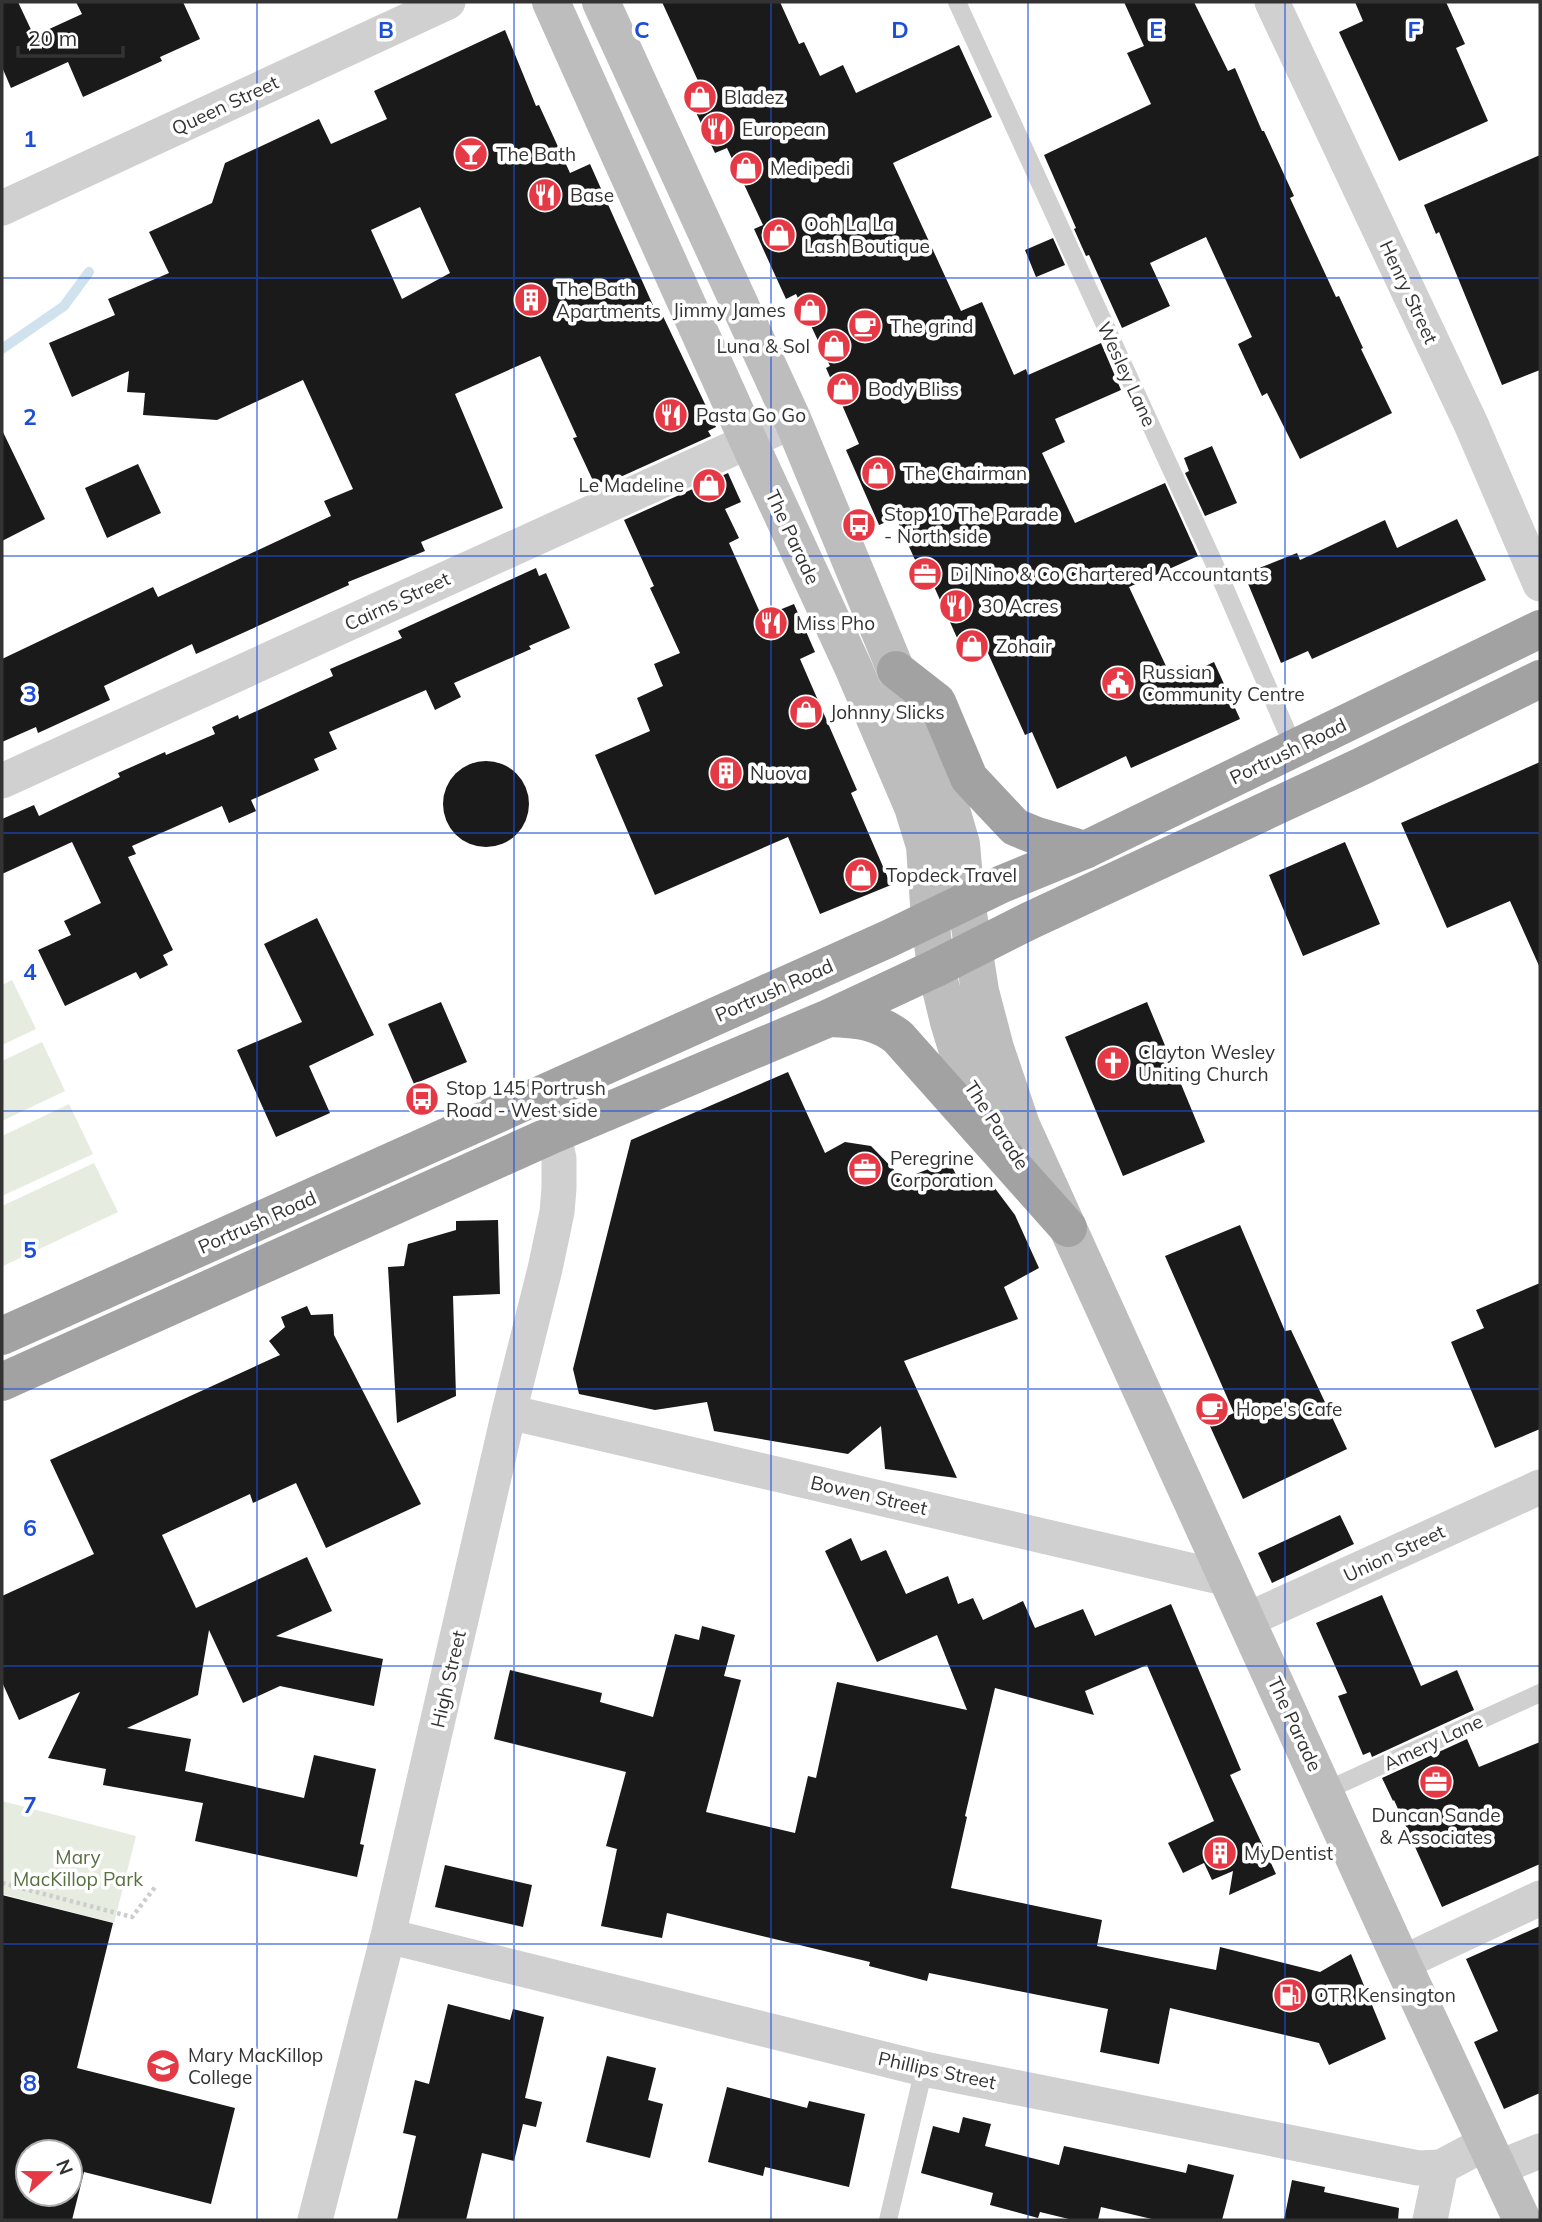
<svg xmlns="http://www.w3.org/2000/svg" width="1542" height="2222" font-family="Mulish,sans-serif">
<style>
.green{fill:#e6ecdf}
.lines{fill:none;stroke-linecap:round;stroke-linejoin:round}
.stream{stroke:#cfe2ee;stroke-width:10}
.building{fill:#1a1a1a;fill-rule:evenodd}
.path{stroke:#cdcdcd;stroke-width:4.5;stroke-dasharray:3.5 3.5;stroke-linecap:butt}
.service{stroke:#d0d0d0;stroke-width:18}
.minor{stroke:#d0d0d0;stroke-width:35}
.secondary{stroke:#bdbdbd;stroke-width:38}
.trunk{stroke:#a2a2a2;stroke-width:38}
.grid{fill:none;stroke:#1d4ed8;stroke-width:2;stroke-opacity:0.55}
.labels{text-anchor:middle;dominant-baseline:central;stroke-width:7;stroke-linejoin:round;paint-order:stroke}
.poi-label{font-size:19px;fill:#333;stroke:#fff;text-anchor:start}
.street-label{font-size:19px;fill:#333;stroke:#fff}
.park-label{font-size:19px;fill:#56703f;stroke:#fff}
.grid-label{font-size:23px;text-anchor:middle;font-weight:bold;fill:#1d4ed8;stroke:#fff;stroke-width:7;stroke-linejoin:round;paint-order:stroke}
</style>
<rect width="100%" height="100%" fill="#fff"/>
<!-- green -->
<path class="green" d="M12,980L36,1029L2,1045V985Z
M42,1042L65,1091L2,1121V1061Z
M69,1104L93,1154L2,1196V1136Z
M94,1163L118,1212L3,1266L2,1206Z
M2,1801L136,1836L114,1923L2,1894Z"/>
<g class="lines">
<!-- stream -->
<path class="stream" d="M2,349L64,306L89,272"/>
</g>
<!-- building -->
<path class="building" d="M2,2H18L34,36L82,14L76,2H183L200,39L160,57L162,61L83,97L68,62L11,88L2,67Z
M662,2H780L799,44L804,42L820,76L843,65L856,93L959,45L992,117L893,163L961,311L982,302L1014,375L1026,369L1028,375L1101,343L1121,390L1055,419L1065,442L1042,453L1075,523L1165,483L1198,556L1129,587L1173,681L1214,662L1240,719L1131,768L1126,756L1057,789L1032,732L1025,735L987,651L967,660L932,582L926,584L896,518L879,525L846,450L859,444L826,368L830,366L796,294L786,299L754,229L763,225L727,148L715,153L685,89L699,83Z
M1124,2H1194L1228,71L1235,68L1262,131H1264L1294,196L1290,198L1336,297L1339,296L1363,348L1361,349L1392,413L1300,459L1267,393L1262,396L1238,344L1252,337L1206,237L1150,263L1170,306L1122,328L1089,255L1086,256L1074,229L1076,228L1044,155L1151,104L1127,53L1144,46Z
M1355,2H1446L1465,44L1456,48L1488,121L1399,161L1339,32L1363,21Z
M505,30L536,106L539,105L570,173L590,164L656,312L660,310L716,427L708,431L711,436L607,483L606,480L595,485L573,438L577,437L540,356L455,394L503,508L421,542L425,551L348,582L349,585L196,654L192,644L104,686L110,700L38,733L36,727L2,742V659L153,587L158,597L331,516L324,501L353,489L303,380L217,420L143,415L145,393L127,392L129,371L72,397L49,343L115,315L108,299L169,273L149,232L212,203L225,163L319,119L331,144L387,119L374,91ZM420,207L450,273L402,299L371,230Z
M1540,155V370L1502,385L1439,232L1436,234L1424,205Z
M1053,238L1065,265L1036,277L1025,250Z
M2,430L45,519L2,541Z
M1212,446L1237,503L1205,516L1185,473L1189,471L1184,458Z
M138,464L161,513L107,538L85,488Z
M728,473L741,502L725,509L739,538L729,543L762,617L794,604L815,652L800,659L857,790L851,793L891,885L820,914L788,837L655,895L595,755L650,731L637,698L663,686L654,664L680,653L650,588L654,586L624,520Z
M1457,519L1486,580L1312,659L1308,651L1281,663L1244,574L1297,553L1300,560L1385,520L1397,548Z
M536,568L539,576L546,573L570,628L529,646L531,649L454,683L461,697L435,710L426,690L329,732L337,749L314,759L319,770L251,800L256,811L229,823L222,806L132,846L136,854L128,857L173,950L163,955L168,965L140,979L136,972L65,1006L38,950L71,935L64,921L101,903L72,842L2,874V819L34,805L39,816L120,777L118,773L165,752L166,755L215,734L212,727L238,715L239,719L333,676L330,669L402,638L398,631Z
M443 804a43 43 0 1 1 86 0a43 43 0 1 1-86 0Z
M1540,762V968L1510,901L1447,928L1401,823Z
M1345,842L1380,924L1303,956L1269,875Z
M317,918L374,1035L309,1066L330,1113L276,1137L237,1050L302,1022L264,944Z
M441,1002L467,1062L414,1084L388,1024Z
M1147,1002L1205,1142L1123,1176L1065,1037Z
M788,1072L825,1153L845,1142L871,1146L903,1179L949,1161L962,1186L985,1175L1015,1215L1039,1268L1004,1287L1018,1319L904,1361L957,1478L885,1469L881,1426L848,1454L714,1431L707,1402L655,1410L579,1394L573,1369L631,1140Z
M498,1220L500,1294L453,1296L456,1396L397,1423L388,1267L404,1266L408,1244L456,1230V1221Z
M1240,1225L1285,1331L1291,1330L1347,1449L1243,1499L1209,1424L1234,1413L1165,1256Z
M1540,1283V1429L1495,1448L1451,1342L1484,1328L1476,1310Z
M307,1306L311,1315L333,1314L334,1335L421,1504L326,1548L296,1483L253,1503L250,1494L162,1535L196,1608L307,1557L332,1611L276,1636L383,1659L374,1706L280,1686L243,1703L209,1630L198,1695L127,1728L191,1739L185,1771L304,1798L314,1755L376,1769L360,1844L364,1845L357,1877L195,1841L203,1803L103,1785L106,1769L48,1758L80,1692L19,1720L2,1682V1596L94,1554L50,1460L280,1355L269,1341L285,1327L281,1317Z
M1340,1515L1354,1544L1272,1583L1258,1553Z
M851,1538L861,1561L886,1550L906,1594L948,1576L958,1604L973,1598L983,1620L1023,1601L1035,1628L1083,1609L1095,1636L1171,1604L1241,1770L1230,1775L1276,1874L1229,1895L1233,1871L1212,1880L1204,1863L1183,1873L1168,1843L1214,1821L1147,1665L1085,1691L1094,1715L995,1688L965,1816L967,1817L951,1888L1102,1920L1097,1946L1216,1970L1220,1947L1320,1972L1351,1954L1386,2039L1329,2065L1319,2043L1170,2008L1159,2064L1100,2052L1108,2009L929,1973L927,1981L869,1966L870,1962L667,1913L662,1938L601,1926L617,1849L606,1846L626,1772L494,1739L510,1670L602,1693L600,1702L653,1717L675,1634L699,1640L702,1626L735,1635L724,1676L741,1680L706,1812L795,1833L808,1776L816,1778L837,1682L967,1710L937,1635L877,1662L825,1551Z
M1382,1595L1421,1686L1457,1670L1474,1710L1372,1757L1370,1752L1363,1755L1338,1696L1347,1693L1316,1623Z
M1467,1739L1479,1767L1540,1742V1864L1442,1907L1394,1800L1393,1801L1382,1778Z
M445,1865L532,1885L523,1927L435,1907Z
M2,1895L113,1923L77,2068L235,2108L211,2204L84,2172L72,2220H2ZM28,2152H70V2194H28Z
M1540,1926V2093L1504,2109L1474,2042L1498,2031L1466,1959Z
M448,2004L510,2020L513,2009L544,2017L525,2098L542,2102L536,2127L523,2124L514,2161L482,2153L466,2220H397L416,2136L403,2133L415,2080L429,2084Z
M607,2056L656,2068L648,2100L663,2104L650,2158L586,2142Z
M727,2087L807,2108L809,2101L865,2114L849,2187L765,2167L763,2176L708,2162Z
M963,2117L991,2124L985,2146L1059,2165L1064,2146L1186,2173L1188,2164L1234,2175L1222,2220H1156L1101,2207L1098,2220H1073L1040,2212L1038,2218L990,2205L993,2193L921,2173L933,2126L959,2133Z
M1292,2180L1325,2187L1324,2192L1399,2208L1398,2220H1284Z"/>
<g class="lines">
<!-- path -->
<path class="path" d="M2,1883L132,1917L156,1886"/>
<!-- service -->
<path class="service" d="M957,2L1214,563L1294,748
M1325,1791L1540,1693
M888,2220L924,2069"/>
<!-- minor -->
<path class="minor" d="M1272,2L1471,424L1540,584
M2,208L448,2
M2,781L793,421
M509,1412L1228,1579
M1247,1620L1540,1487
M388,1936L924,2069L1418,2168L1441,2167L1486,2143
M1402,1963L1540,1898
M1498,2168L1540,2151
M315,2220L388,1936L509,1412L545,1269L557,1212L559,1188V1159L554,1134
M1430,2220L1441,2167"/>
<!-- secondary -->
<path class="secondary" d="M551,2L748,440L853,667L913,807L925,846L930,919L936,968L949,1022L967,1081L1003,1139
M601,2L793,421L945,789L961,844L966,901L980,991L995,1048L1021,1125L1402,1963L1522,2220"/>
<!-- trunk -->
<path class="trunk" d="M896,670L937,702L969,778L1015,827L1037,836L1085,850
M829,1018C856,1019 876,1020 898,1037L1068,1228
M2,1336L888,939L1002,884L1085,850L1540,629
M2,1382L554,1134L829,1018L936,968L1029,921L1360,767L1540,679"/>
</g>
<!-- grid -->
<path class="grid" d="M257,2V2220M514,2V2220M771,2V2220M1028,2V2220M1285,2V2220M2,278H1540M2,556H1540M2,833H1540M2,1111H1540M2,1389H1540M2,1666H1540M2,1944H1540"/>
<!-- icons -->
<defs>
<g id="shop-disc" transform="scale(1.75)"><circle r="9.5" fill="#e63946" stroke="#fff"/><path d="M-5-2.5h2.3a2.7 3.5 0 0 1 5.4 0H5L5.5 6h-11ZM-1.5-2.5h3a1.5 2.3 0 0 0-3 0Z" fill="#fff"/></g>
<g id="restaurant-disc" transform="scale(1.75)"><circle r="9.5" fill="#e63946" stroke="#fff"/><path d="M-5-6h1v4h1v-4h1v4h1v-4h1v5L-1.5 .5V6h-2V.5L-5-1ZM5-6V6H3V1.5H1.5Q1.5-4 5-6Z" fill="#fff"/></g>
<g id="bar-disc" transform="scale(1.75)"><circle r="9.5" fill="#e63946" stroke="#fff"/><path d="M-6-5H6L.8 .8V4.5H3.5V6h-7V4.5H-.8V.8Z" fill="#fff"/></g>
<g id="building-disc" transform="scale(1.75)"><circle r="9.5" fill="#e63946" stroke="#fff"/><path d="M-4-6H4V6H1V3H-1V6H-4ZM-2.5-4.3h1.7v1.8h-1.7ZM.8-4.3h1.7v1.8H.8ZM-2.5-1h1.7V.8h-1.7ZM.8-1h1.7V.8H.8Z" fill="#fff"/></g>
<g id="cafe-disc" transform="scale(1.75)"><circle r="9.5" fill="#e63946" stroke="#fff"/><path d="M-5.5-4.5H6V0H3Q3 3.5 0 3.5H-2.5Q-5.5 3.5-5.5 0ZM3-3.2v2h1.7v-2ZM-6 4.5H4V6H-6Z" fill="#fff"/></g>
<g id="bus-disc" transform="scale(1.75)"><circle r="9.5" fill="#e63946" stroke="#fff"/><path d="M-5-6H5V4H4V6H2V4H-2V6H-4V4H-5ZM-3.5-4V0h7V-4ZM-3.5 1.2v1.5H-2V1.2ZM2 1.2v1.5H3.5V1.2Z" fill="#fff"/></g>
<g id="office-disc" transform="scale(1.75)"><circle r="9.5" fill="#e63946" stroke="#fff"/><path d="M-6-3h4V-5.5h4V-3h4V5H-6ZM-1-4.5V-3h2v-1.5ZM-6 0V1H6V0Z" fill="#fff"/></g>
<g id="civic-disc" transform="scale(1.75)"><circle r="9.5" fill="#e63946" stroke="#fff"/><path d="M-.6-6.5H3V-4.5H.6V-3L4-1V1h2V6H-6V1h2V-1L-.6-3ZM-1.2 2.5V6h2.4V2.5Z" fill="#fff"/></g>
<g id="church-disc" transform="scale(1.75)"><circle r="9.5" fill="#e63946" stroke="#fff"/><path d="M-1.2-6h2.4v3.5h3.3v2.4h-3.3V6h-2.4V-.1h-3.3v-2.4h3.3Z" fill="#fff"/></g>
<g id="fuel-disc" transform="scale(1.75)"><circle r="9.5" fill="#e63946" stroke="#fff"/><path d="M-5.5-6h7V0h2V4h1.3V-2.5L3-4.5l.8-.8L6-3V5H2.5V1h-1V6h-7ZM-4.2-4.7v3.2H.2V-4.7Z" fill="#fff"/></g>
<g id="school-disc" transform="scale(1.75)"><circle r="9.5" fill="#e63946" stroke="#fff"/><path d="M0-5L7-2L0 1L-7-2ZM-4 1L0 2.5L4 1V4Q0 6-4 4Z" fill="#fff"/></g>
</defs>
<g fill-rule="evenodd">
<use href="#shop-disc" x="700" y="97"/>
<use href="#restaurant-disc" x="717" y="129"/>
<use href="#bar-disc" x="471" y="154"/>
<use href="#shop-disc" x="746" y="168"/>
<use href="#restaurant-disc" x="545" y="195"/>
<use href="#shop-disc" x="779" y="235"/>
<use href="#building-disc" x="531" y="300"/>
<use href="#shop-disc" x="810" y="310"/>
<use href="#cafe-disc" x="865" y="326"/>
<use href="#shop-disc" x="834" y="346"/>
<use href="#shop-disc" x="843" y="389"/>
<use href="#restaurant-disc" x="671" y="415"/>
<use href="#shop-disc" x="878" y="473"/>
<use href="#shop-disc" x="709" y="485"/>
<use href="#bus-disc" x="859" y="525"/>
<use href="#office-disc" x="925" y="574"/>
<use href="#restaurant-disc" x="956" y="606"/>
<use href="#restaurant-disc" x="771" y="623"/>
<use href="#shop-disc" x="972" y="646"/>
<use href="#civic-disc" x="1118" y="683"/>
<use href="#shop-disc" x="806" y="712"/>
<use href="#building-disc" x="726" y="773"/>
<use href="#shop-disc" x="861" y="875"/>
<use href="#church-disc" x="1113" y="1063"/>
<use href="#bus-disc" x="422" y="1099"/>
<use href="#office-disc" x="865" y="1169"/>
<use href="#cafe-disc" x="1212" y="1409"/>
<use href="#office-disc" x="1436" y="1782"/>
<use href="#building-disc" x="1220" y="1853"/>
<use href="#fuel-disc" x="1290" y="1995"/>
<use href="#school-disc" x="163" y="2066"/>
</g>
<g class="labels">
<!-- poi labels -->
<g class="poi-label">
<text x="724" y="97">Bladez</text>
<text x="742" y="129">European</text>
<text x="496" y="154">The Bath</text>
<text x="770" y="168">Medipedi</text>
<text x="570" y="195">Base</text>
<text x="804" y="224">Ooh La La<tspan x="804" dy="22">Lash Boutique</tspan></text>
<text x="556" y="289">The Bath<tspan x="556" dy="22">Apartments</tspan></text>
<text x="786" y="310" text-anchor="end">Jimmy James</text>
<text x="890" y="326">The grind</text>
<text x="810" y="346" text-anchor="end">Luna &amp; Sol</text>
<text x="868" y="389">Body Bliss</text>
<text x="696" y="415">Pasta Go Go</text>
<text x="903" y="473">The Chairman</text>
<text x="684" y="485" text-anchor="end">Le Madeline</text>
<text x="884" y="514">Stop 10 The Parade<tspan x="884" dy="22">- North side</tspan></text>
<text x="950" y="574">Di Nino &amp; Co Chartered Accountants</text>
<text x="981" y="606">30 Acres</text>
<text x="796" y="623">Miss Pho</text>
<text x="996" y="646">Zohair</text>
<text x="1142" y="672">Russian<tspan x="1142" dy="22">Community Centre</tspan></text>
<text x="830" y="712">Johnny Slicks</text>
<text x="750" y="773">Nuova</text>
<text x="886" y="875">Topdeck Travel</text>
<text x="1138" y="1052">Clayton Wesley<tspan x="1138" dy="22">Uniting Church</tspan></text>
<text x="446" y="1088">Stop 145 Portrush<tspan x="446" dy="22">Road - West side</tspan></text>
<text x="890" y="1158">Peregrine<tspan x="890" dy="22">Corporation</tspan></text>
<text x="1236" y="1409">Hope's Cafe</text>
<text x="1436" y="1815" text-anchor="middle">Duncan Sande<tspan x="1436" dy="22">&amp; Associates</tspan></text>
<text x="1244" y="1853">MyDentist</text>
<text x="1314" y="1995">OTR Kensington</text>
<text x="188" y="2055">Mary MacKillop<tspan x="188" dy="22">College</tspan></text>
</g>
<!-- street labels -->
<g class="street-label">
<text transform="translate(225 105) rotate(-25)">Queen Street</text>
<text transform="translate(1409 292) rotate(65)">Henry Street</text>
<text transform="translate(1127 374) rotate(65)">Wesley Lane</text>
<text transform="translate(793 537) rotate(65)">The Parade</text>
<text transform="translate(397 601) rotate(-25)">Cairns Street</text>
<text transform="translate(1288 751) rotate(-26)">Portrush Road</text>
<text transform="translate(774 990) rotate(-24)">Portrush Road</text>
<text transform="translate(997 1125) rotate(57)">The Parade</text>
<text transform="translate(257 1222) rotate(-24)">Portrush Road</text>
<text transform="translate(869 1495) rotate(13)">Bowen Street</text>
<text transform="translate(1394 1553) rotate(-25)">Union Street</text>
<text transform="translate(448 1679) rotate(-77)">High Street</text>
<text transform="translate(1295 1724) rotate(65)">The Parade</text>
<text transform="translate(1433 1742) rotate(-25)">Amery Lane</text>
<text transform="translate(937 2070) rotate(12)">Phillips Street</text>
</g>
<!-- park labels -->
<g class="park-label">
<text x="78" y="1857">Mary<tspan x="78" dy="22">MacKillop Park</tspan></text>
</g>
</g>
<g class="grid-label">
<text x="386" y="38">B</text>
<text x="642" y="38">C</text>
<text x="900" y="38">D</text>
<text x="1156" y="38">E</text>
<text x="1414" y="38">F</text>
<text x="30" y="147">1</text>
<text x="30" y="425">2</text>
<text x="30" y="702">3</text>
<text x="30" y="980">4</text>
<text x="30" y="1258">5</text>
<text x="30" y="1536">6</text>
<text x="30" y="1813">7</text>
<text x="30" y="2091">8</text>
</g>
<!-- border -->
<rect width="1542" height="2222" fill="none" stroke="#333333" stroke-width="7"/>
<!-- north arrow -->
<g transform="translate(49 2173) rotate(69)"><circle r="33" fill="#ffffff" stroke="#adadad" stroke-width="2"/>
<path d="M0-5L12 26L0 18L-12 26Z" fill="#e63946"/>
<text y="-10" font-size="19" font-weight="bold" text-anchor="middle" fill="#333333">N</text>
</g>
<!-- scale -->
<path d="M18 46v10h105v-10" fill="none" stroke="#333333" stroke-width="3.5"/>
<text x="28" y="46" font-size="21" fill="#333333" stroke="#ffffff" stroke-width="5" paint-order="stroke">20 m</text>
</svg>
